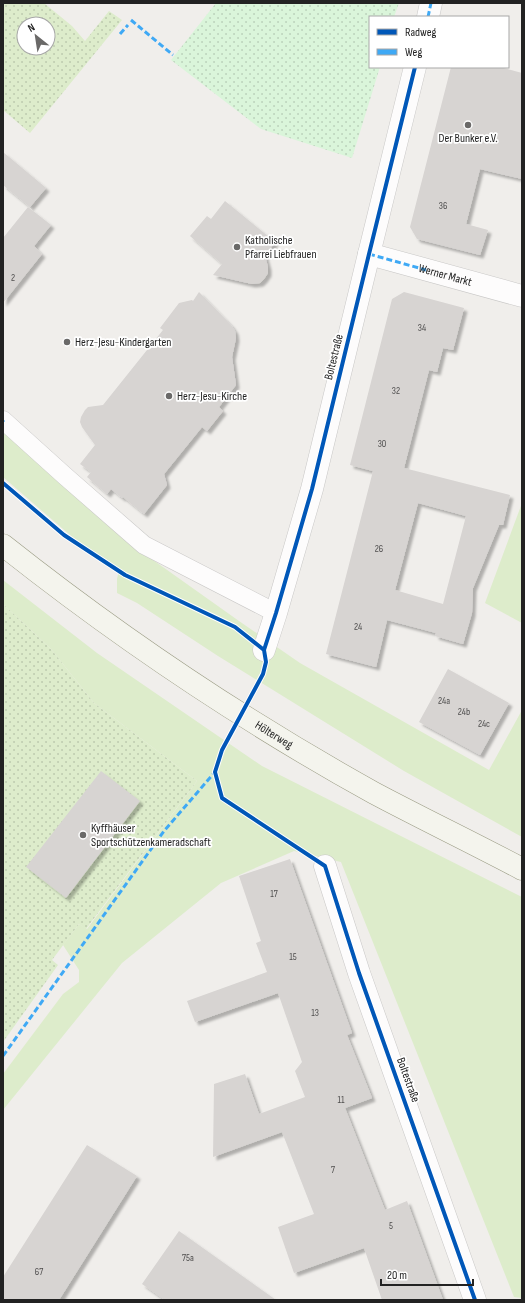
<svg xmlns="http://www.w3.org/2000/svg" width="525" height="1303" font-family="'Sofia Sans Condensed',sans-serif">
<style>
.grass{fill:#ddeccb}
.park{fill:url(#park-dots)}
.garden{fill:url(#garden-dots);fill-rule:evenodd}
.building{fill:#d7d4d2;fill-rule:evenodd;filter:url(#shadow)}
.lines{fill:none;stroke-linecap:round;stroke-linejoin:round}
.service-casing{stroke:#c9c8c7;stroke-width:19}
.minor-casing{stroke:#c9c8c7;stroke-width:23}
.secondary-casing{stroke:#999a82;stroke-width:23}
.service{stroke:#fdfcfc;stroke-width:18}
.minor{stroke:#fdfcfc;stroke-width:22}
.secondary{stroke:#f4f4ed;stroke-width:22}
.quiet{stroke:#3fa9f5;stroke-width:3;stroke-dasharray:6 3;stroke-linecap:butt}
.cycleway-casing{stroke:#fff;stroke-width:6}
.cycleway{stroke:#0057b8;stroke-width:4}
.poi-dot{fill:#6a6968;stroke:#fff;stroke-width:1.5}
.labels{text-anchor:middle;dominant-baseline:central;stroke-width:3.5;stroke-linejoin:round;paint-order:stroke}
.number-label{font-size:10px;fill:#4f4e4e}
.poi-label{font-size:12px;fill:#222;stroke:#fff;text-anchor:start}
.street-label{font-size:12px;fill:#222;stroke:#fff}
</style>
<defs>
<pattern id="park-dots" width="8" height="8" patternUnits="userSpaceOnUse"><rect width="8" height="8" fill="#daf5da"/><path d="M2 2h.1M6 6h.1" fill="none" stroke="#bbd2bb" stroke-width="1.8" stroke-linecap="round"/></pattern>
<pattern id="garden-dots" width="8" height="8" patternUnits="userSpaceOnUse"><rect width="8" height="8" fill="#ddeccb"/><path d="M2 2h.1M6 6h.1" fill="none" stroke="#bdcaae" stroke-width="1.8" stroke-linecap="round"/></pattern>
<filter id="shadow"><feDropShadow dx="3.5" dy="3.5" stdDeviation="1" flood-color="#0004"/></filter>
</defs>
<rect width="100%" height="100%" fill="#f0eeeb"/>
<!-- grass -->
<path class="grass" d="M3,427L146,555L239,621L300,663L489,770L522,710V837L404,771L218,656L137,603L117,593V579L119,570L85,548L3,477Z
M522,503V623L485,603Z
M3,580L97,653L262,766L522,897V1298L514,1297L341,862L294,851L221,883L122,963L3,1110V1074L63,994L79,982V970L63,945L79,924L87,929L197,781L94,703L51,649L3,604Z"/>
<!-- park -->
<path class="park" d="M216,3H399L394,17H370V67H380L352,158L261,129L171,60Z"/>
<!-- garden -->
<path class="garden" d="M3,3H44L72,26L85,41L109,11L122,20L30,133L3,110ZM24,24H48V48H24Z
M3,604L51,649L94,703L197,781L86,929L79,924L52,960L58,965L3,1042Z"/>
<!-- building -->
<path class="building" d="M451,67H500L522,73V179L480,169L466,224L488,230L480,255L417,239L410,227Z
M3,152L46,188L30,207L3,185Z
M225,201L275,242L265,256L268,267V273L264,279L260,283L252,284L213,275L222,264L190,236L207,216L211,219Z
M28,207L51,225L34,246L42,254L3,303V238Z
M199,292L231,325L235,331L236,338L232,357L236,385L219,407L223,411L207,431L202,427L164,474L167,485L144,514L123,497L122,498L111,489L107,494L87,477L91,472L80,464L95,445L82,427L80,422L81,417L85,410L88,407L103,405L163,330L160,328L179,303L192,300L193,301Z
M404,292L464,308L453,350L443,348L437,372L429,370L404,468L510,495L503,525H499L473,588L472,613L463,644L435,636L436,633L387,620L376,667L326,654L373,471L350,465L392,299ZM418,503L466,516L443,604L395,590Z
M448,669L509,703L480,755L419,722Z
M101,771L140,801L66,898L26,867Z
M290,859L352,1033L347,1035L372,1098L345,1108L385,1210L407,1201L443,1300H382L364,1248L294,1273L278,1227L314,1214L282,1132L213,1157L214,1084L245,1074L259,1114L305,1097L295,1071L302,1062L278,993L195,1022L187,1001L267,972L256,943L261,941L239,876Z
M87,1145L137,1176L59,1300H3V1277Z
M179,1231L276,1300H165L142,1284Z"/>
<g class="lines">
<!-- service casing -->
<g class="service-casing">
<path id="service" d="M3,420L65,476L144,545L276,613"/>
</g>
<!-- minor casing -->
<g class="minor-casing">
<g id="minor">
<path d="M428,17L431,3"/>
<path id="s1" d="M369,254L522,296"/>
<path d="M264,650L276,613L312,489L369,254L415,67"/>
<path d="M325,866L359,973L475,1300"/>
</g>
</g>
<!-- secondary casing -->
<g class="secondary-casing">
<g id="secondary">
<path id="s2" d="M3,545C119,637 244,721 374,793C423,819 473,843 522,869"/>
</g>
</g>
<!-- service -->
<use href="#service" class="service"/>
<!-- minor -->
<use href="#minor" class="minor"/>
<!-- secondary -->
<use href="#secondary" class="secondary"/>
<!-- quiet -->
<path class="quiet" d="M428,17L431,3
M131,20L173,55
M120,34L128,25
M369,254L426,270
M3,421L4,420
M3,1056L164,831L215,772"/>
<!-- cycleway casing -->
<g class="cycleway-casing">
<path id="cycleway" d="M415,67L369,254L312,489L276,613L264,650L266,662L263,674L222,750L215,772L222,798L325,866L359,973L475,1300
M3,483L64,535L125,575L235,627L264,650"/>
</g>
<!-- cycleway -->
<use href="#cycleway" class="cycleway"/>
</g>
<!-- markers -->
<g class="poi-dot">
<circle cx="468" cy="125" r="4"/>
<circle cx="237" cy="247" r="4"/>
<circle cx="67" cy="342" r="4"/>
<circle cx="169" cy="396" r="4"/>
<circle cx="83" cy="835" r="4"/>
</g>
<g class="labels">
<!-- number labels -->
<g class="number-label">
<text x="443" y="206">36</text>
<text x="13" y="278">2</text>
<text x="422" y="328">34</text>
<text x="396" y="391">32</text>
<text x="382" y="444">30</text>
<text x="379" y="549">26</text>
<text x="358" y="627">24</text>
<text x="444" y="701">24a</text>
<text x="464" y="712">24b</text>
<text x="484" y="724">24c</text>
<text x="274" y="894">17</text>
<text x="293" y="957">15</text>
<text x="315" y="1013">13</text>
<text x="341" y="1100">11</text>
<text x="333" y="1170">7</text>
<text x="391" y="1226">5</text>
<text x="188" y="1258">75a</text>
<text x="39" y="1272">67</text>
</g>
<!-- poi labels -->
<g class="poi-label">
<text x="468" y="138" text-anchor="middle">Der Bunker e.V.</text>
<text x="245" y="240">Katholische<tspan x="245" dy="14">Pfarrei Liebfrauen</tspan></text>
<text x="75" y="342">Herz-Jesu-Kindergarten</text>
<text x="177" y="396">Herz-Jesu-Kirche</text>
<text x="91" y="828">Kyffhäuser<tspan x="91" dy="14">Sportschützenkameradschaft</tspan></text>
</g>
<!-- street labels -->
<g class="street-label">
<text stroke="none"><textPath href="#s1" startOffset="79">Werner Markt</textPath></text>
<text transform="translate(334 357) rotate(-76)">Boltestraße</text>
<text stroke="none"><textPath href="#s2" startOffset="331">Hölterweg</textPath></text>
<text transform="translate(408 1080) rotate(70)">Boltestraße</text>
</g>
</g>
<!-- border -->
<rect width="525" height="1303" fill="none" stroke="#222222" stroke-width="8"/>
<!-- legend -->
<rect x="369" y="16" width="140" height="52" fill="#ffffff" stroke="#a7a7a7"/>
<rect x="377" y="29" width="20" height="6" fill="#0057b8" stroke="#a7a7a7"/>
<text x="405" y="36" font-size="12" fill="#222222">Radweg</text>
<rect x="377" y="49" width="20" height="6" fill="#3fa9f5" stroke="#a7a7a7"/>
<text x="405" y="56" font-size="12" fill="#222222">Weg</text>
<!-- north arrow -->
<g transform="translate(36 36) rotate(330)"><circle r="19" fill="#ffffff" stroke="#a7a7a7"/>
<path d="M0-3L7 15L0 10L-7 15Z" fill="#6a6968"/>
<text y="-6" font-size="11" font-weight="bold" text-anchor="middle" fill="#222222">N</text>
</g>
<!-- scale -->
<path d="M381 1279v6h92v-6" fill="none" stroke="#222222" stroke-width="2"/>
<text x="387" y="1279" font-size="12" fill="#222222" stroke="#ffffff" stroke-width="3" paint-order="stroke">20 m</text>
</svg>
